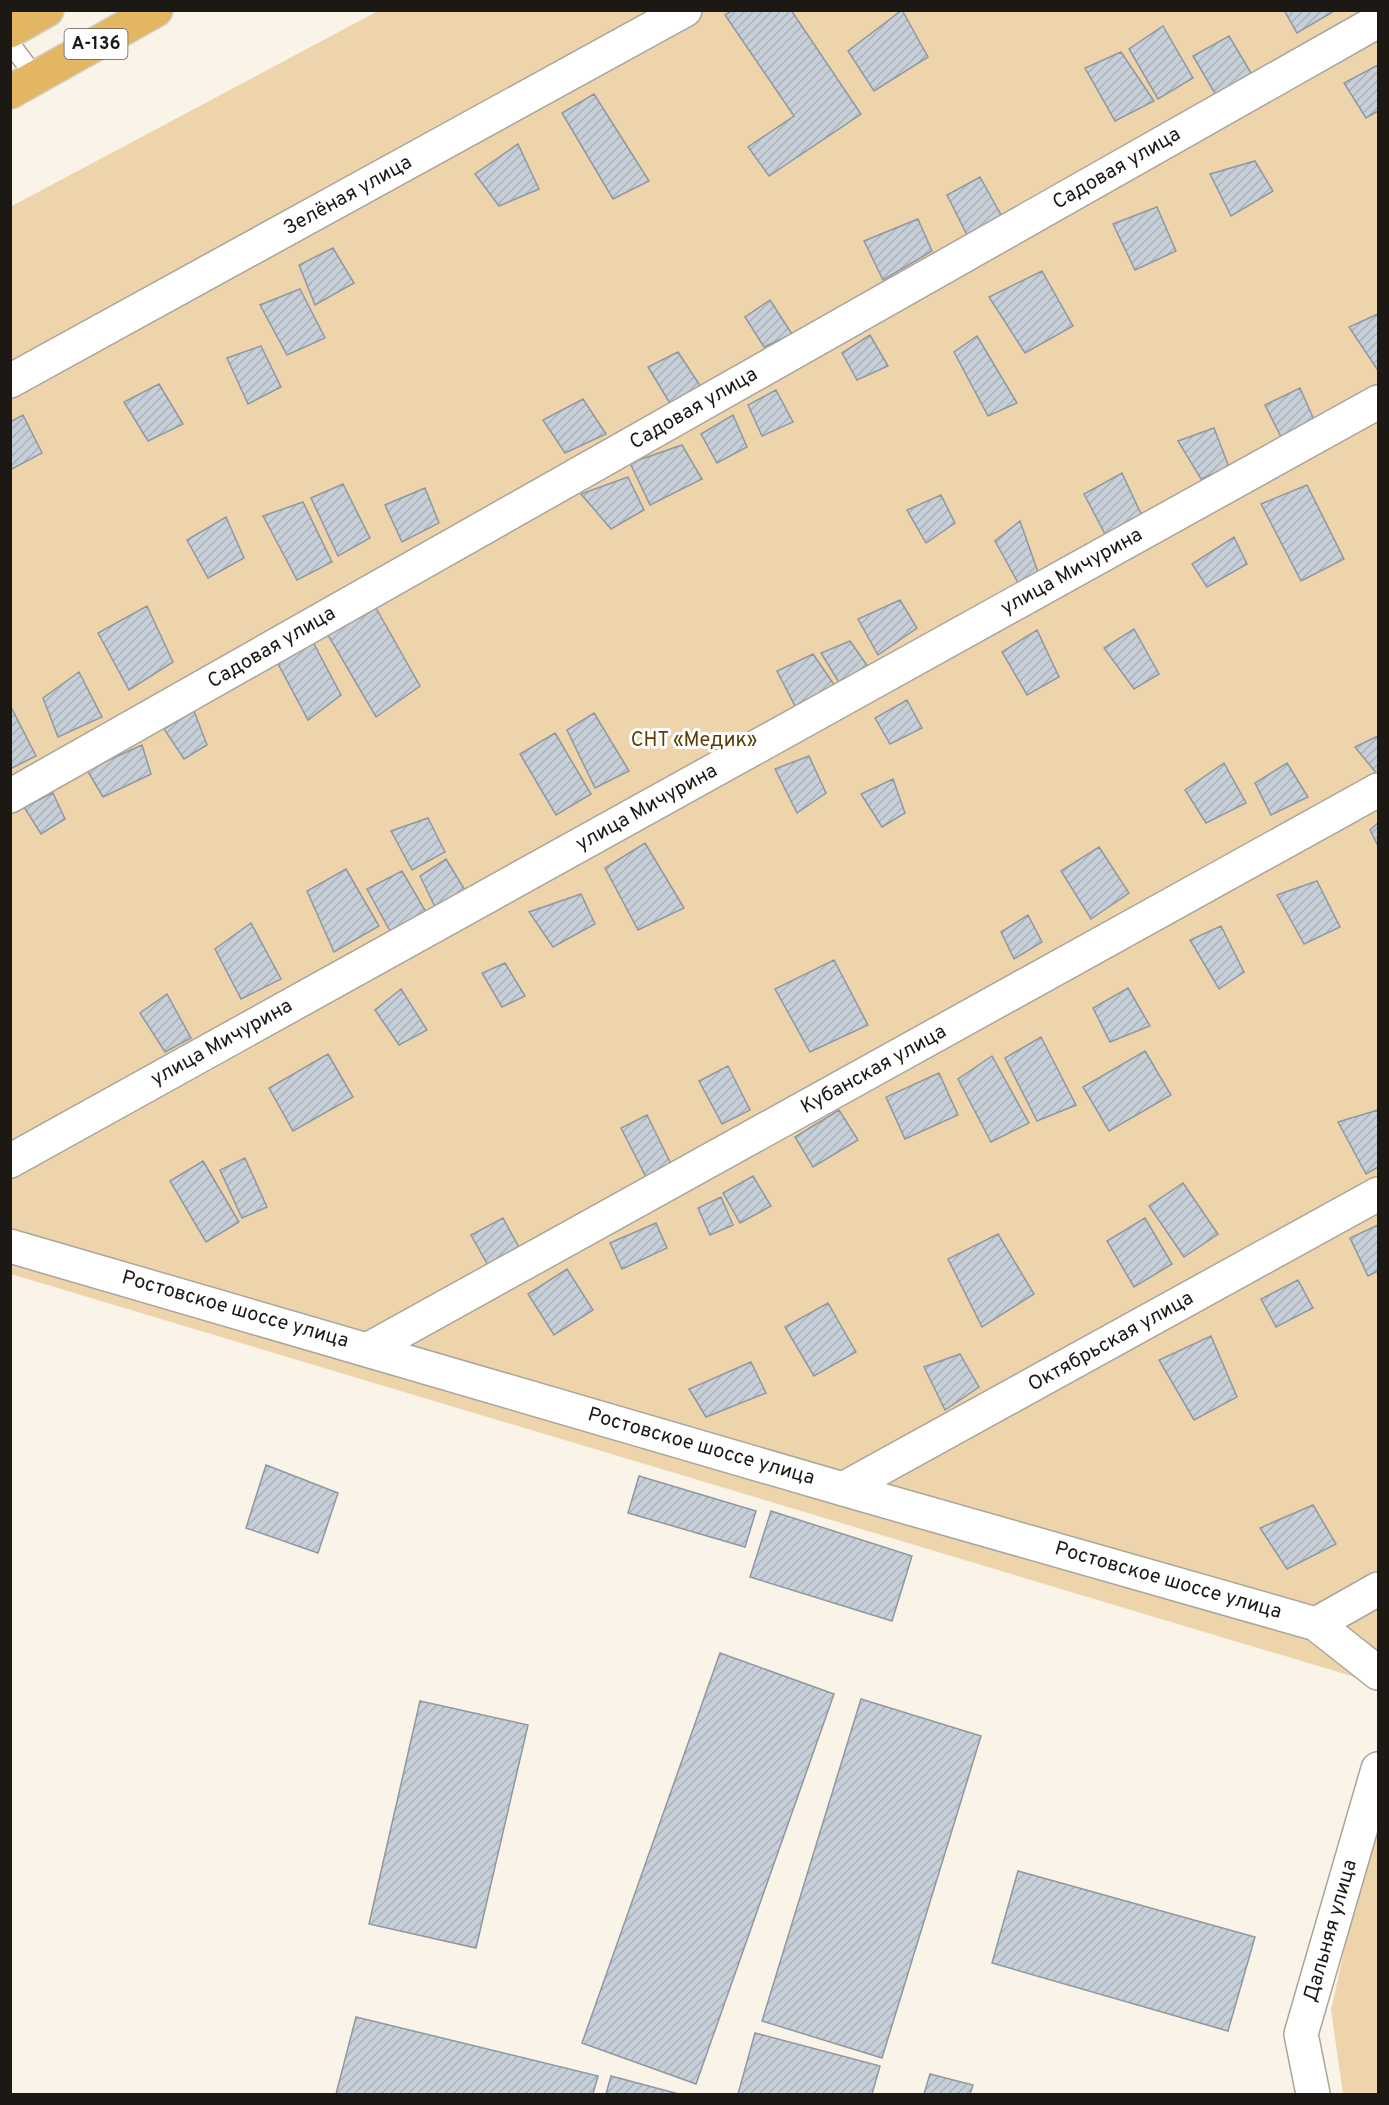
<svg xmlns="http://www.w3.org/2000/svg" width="1389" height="2105" font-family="Overpass,sans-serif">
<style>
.garden{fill:#eed4ab}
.building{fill:url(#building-hatch);stroke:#9097a1;stroke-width:1.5}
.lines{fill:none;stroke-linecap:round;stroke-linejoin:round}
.service-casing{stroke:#aba59a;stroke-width:21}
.minor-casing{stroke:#aba59a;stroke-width:36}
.trunk-casing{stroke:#d2d1d0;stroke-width:36}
.service{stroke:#fff;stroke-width:18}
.minor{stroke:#fff;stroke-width:33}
.trunk{stroke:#e2b662;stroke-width:33}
.labels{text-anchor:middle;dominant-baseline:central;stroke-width:6;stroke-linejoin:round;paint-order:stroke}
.shield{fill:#fff;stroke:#605e5b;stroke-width:1.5}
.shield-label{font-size:18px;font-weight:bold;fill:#1c1915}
.street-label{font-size:20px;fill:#1c1915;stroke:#fff}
.park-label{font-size:20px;fill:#5a3e05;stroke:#fff}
</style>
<defs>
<pattern id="building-hatch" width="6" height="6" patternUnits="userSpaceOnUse" patternTransform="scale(1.5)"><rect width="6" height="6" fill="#c7cfd9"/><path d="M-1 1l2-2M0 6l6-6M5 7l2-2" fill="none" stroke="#aab1b9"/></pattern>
</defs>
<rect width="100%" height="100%" fill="#faf3e8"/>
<!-- garden -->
<path class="garden" d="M378,11H1378V1684L11,1274L10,207Z
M1378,1795V2094H1343L1331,2010Z"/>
<!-- building -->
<path class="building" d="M733,10H791L861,114L769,176L748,147L794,116L725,15Z
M902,10L928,57L874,91L848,51Z
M1284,10H1336L1297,33Z
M1163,26L1193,78L1158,99L1129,49Z
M1229,36L1254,78L1217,97L1193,56Z
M1121,52L1154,101L1115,121L1085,68Z
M1378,65V111L1366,118L1344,83Z
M594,94L649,181L613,199L562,113Z
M518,144L539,189L499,206L475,174Z
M1255,161L1273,191L1231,216L1210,174Z
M980,177L1001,215L967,235L947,195Z
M1157,207L1176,251L1135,270L1113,224Z
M918,219L932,251L883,280L864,241Z
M333,248L354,283L315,305L299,265Z
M1042,271L1073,326L1025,353L989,297Z
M300,289L325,338L287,355L260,305Z
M770,300L792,334L764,347L745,317Z
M1378,314V368L1377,369L1349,327Z
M870,335L888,366L857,380L842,353Z
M977,336L1017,403L988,416L954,352Z
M261,346L281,387L248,404L227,358Z
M678,352L703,390L671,405L648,367Z
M159,384L183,424L148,441L124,402Z
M1300,388L1316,424L1282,439L1265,405Z
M776,390L793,422L762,436L748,405Z
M583,399L606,434L565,453L543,420Z
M23,415L42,453L10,470V422Z
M733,415L747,447L717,463L701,434Z
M1214,428L1229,467L1201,479L1178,441Z
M682,445L702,479L650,505L630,463Z
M1122,473L1142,516L1106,536L1084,494Z
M628,477L644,510L611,529L581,494Z
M343,484L370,538L338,556L311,498Z
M1307,485L1344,559L1301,581L1261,504Z
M425,488L439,523L402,542L385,505Z
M941,495L955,523L926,543L907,510Z
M303,502L332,562L297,580L263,516Z
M226,517L244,558L208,578L187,540Z
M1020,521L1040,578L1022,590L995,541Z
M1234,537L1247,564L1207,587L1192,564Z
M900,600L917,628L878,655L858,619Z
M147,606L173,662L129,690L98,633Z
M376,608L420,686L376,717L328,635Z
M1134,629L1159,674L1134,689L1104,648Z
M1037,630L1059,677L1027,695L1002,652Z
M850,641L871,671L840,684L821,653Z
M313,642L341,695L308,720L276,660Z
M813,654L835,686L795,706L777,671Z
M79,672L102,717L58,737L43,698Z
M907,700L922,728L890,744L875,718Z
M10,705L36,756L10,769Z
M194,711L207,745L184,759L164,729Z
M594,713L629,771L595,788L567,730Z
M555,733L591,794L556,815L520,754Z
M1378,736V773L1377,774L1355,747Z
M142,745L151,774L103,797L87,770Z
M809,756L826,793L797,813L775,769Z
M1224,763L1246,803L1206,823L1185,790Z
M1287,763L1308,797L1271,815L1255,783Z
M893,779L905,813L882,827L861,794Z
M53,793L65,819L41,834L24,807Z
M428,818L445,852L412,870L391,831Z
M1378,823V846L1370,830Z
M645,843L684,908L638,930L605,868Z
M1099,847L1129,893L1091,919L1061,871Z
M446,859L468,895L438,913L420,876Z
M346,869L379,926L334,952L307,891Z
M402,871L426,912L390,931L367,889Z
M1317,881L1340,927L1304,944L1277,895Z
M581,894L595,924L553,947L529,912Z
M1028,915L1042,942L1014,959L1001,932Z
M251,923L281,979L241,999L215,949Z
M1221,926L1244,972L1219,989L1190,940Z
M834,960L868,1025L810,1052L775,989Z
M505,963L525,996L502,1007L482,973Z
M1128,988L1150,1026L1110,1042L1093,1008Z
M401,989L427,1030L399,1045L375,1010Z
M167,994L191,1038L165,1052L140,1013Z
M1041,1037L1076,1105L1037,1121L1005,1058Z
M1145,1051L1171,1095L1109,1131L1083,1087Z
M328,1054L353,1097L293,1131L269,1088Z
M992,1056L1029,1123L991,1142L958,1079Z
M728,1066L750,1110L722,1124L699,1081Z
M939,1073L958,1115L905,1139L886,1097Z
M839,1110L858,1140L813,1167L795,1137Z
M1378,1110V1167L1366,1174L1338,1122Z
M647,1115L672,1166L647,1179L621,1128Z
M245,1158L267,1207L242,1218L220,1170Z
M203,1161L239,1222L206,1242L170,1181Z
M753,1176L771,1206L740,1223L723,1193Z
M1183,1183L1218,1234L1184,1257L1149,1206Z
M721,1197L733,1225L710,1235L698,1208Z
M503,1218L521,1251L490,1269L471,1235Z
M1145,1218L1172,1264L1134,1287L1107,1241Z
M656,1223L667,1248L622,1269L610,1243Z
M1378,1225V1271L1368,1276L1350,1238Z
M998,1234L1034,1294L982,1327L948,1259Z
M567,1269L593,1310L554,1335L528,1294Z
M1298,1280L1313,1308L1276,1327L1261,1299Z
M828,1303L856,1352L814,1376L785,1327Z
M1211,1336L1237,1397L1194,1420L1159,1360Z
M960,1354L979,1387L945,1410L924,1367Z
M751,1362L766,1393L706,1417L689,1389Z
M266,1465L338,1493L318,1553L246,1528Z
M639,1476L756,1511L745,1547L628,1513Z
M1313,1505L1336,1544L1287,1569L1260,1528Z
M771,1511L912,1556L892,1621L750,1577Z
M720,1653L834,1694L696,2084L582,2043Z
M861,1699L981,1736L882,2058L762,2021Z
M420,1701L528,1725L476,1948L369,1924Z
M1018,1871L1255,1937L1228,2031L992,1963Z
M356,2017L598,2076L593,2094H336Z
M755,2033L880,2066L872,2094H738Z
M930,2074L973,2085L970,2094H924Z
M611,2076L679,2094H606Z"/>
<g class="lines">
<!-- service casing -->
<g class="service-casing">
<path id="service" d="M10,43L36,78"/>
</g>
<!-- minor casing -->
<g class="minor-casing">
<path id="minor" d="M10,381L685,10
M10,796L1378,21
M10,1161L1378,402
M10,1246L843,1489L1316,1624L1378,1673
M369,1349L1378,790
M843,1489L1378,1194
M1316,1624L1378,1589
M1313,2094L1301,2034L1378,1769"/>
</g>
<!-- trunk casing -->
<g class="trunk-casing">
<path id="trunk" d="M10,31L47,10
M10,92L156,10"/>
</g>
<!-- service -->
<use href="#service" class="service"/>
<!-- minor -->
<use href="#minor" class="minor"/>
<!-- trunk -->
<use href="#trunk" class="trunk"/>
</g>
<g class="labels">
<!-- shield labels -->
<rect class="shield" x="64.5" y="29" width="63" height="30" rx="4.5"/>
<g class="shield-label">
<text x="96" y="44">А-136</text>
</g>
<!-- street labels -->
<g class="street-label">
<text transform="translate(1117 169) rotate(-30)">Садовая улица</text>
<text transform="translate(348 196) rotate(-29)">Зелёная улица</text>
<text transform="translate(694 409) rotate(-30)">Садовая улица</text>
<text transform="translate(1072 572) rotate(-29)">улица Мичурина</text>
<text transform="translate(272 648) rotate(-30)">Садовая улица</text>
<text transform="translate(647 808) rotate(-29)">улица Мичурина</text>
<text transform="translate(222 1043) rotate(-29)">улица Мичурина</text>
<text transform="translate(874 1070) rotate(-29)">Кубанская улица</text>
<text transform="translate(235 1310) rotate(16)">Ростовское шоссе улица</text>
<text transform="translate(1111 1342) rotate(-29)">Октябрьская улица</text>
<text transform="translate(701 1447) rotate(16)">Ростовское шоссе улица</text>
<text transform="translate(1168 1581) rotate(16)">Ростовское шоссе улица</text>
<text transform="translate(1331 1931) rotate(-74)">Дальняя улица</text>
</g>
<!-- park labels -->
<g class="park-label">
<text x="694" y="741">СНТ «Медик»</text>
</g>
</g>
<!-- border -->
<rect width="1389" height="2105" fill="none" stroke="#1c1915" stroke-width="24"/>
</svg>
